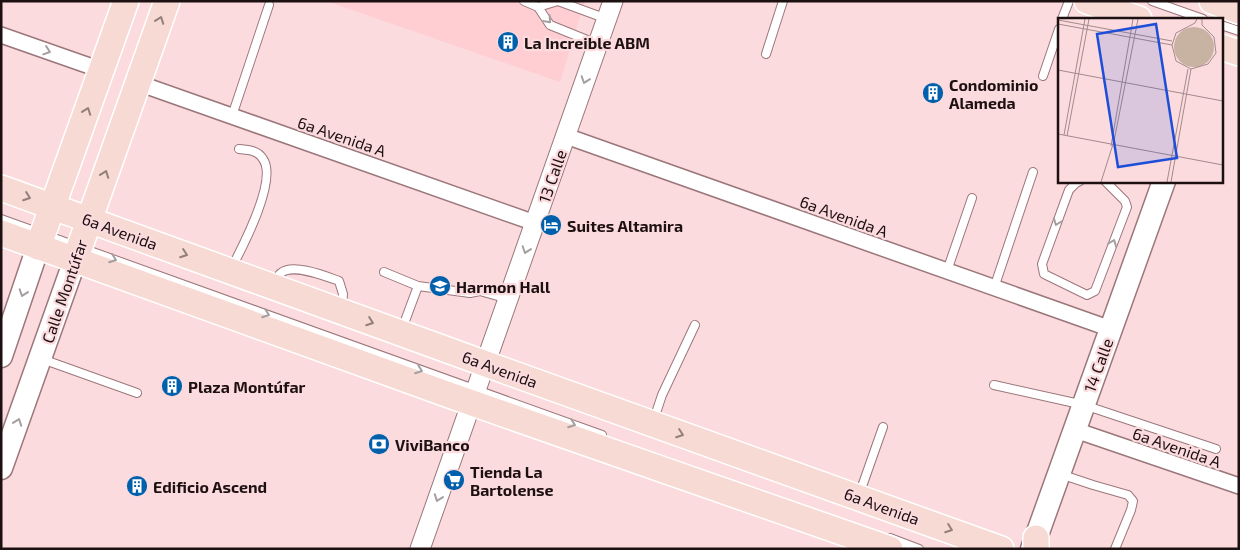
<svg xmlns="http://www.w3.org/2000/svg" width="1240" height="550" font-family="'Exo 2',sans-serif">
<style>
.built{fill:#ffced3}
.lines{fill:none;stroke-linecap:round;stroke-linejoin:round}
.service-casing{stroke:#9b777b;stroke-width:10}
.minor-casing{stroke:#9b777b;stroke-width:18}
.tertiary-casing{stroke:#9b777b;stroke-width:21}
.secondary-casing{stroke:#9b777b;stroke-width:25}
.primary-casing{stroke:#fff;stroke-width:28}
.service{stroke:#fff;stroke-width:8}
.minor{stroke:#fff;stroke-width:15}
.tertiary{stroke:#fff;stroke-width:19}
.secondary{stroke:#fff;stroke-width:22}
.primary{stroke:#f6dad3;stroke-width:25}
.oneway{stroke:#947f7c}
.oneway2{stroke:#a59fa0}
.labels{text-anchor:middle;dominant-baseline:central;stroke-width:4.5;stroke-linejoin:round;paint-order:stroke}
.poi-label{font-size:16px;font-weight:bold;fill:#1d1011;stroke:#fcdbde;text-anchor:start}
.street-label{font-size:16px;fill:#1d1011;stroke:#fcdbde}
.inset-road{fill:none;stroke:#a38a8c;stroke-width:1}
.view{fill:#1d4ed8;fill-opacity:0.15;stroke:#1d4ed8;stroke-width:2.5}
.inset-edge{fill:none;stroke:#1d1011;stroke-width:2.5}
</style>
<rect width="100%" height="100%" fill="#fcdbde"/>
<!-- built -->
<path class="built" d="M326,1H585L560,82Z"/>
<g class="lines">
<!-- service casing -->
<g class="service-casing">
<path id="service" d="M524,1L538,7L558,1L607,19
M1152,1L1203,19
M538,7L550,25L597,44
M1062,19L1069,1
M1221,25L1239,31
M766,54L783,1
M1043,76L1059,29
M232,116L269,5
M1080,181L1076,183L1069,190L1042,264L1044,274L1087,295L1095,291L1127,207L1125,201L1105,181
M1,219L602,435
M231,269C242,248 278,180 263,159C258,150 248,150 239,149
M947,271L972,198
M384,272L418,286L470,293L480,291L508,299
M274,282C276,280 278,275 281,273C293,263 325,276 339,281L343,294L342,309
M994,288L1033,172
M402,329L418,286
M42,359L137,393
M994,385L1084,405L1216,449
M653,422L662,395L695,325
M1060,474L1093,485L1128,495L1133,501L1131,510L1115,549
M859,495L883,427
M890,538L919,549"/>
</g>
<!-- minor casing -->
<g class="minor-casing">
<path id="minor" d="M1,35L101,70
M138,83L535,223
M566,136L1111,329
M1075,430L1239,486"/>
</g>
<!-- tertiary casing -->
<g class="tertiary-casing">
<path id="tertiary" d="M420,549L613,1"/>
</g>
<!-- secondary casing -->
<g class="secondary-casing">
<path id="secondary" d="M1,356L38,247
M1,468L75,260
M1032,549L1164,181"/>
</g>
<!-- primary casing -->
<g class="primary-casing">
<path id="primary" d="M1087,1L1139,19
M1212,1L1239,11
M1221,47L1239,53
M1,188L486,364L1001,549
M1,233L452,396L890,549
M38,247L126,1
M75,260L167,1
M1036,538V549"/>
</g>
<!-- service -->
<use href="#service" class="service"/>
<!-- minor -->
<use href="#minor" class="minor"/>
<!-- tertiary -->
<use href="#tertiary" class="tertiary"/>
<!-- secondary -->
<use href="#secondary" class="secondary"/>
<!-- primary -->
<use href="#primary" class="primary"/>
</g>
<!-- one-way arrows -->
<defs><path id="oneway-chevron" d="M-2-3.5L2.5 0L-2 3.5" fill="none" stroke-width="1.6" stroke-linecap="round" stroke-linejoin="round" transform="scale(1.25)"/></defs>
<g class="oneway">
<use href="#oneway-chevron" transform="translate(160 20) rotate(-70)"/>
<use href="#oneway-chevron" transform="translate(87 111) rotate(-70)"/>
<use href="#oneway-chevron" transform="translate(105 174) rotate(-70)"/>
<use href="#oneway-chevron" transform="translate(27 197) rotate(20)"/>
<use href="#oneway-chevron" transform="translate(184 254) rotate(20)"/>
<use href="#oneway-chevron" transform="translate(370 322) rotate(20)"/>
<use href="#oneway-chevron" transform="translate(680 434) rotate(20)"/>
<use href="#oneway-chevron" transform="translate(949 529) rotate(20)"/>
</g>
<g class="oneway2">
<use href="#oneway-chevron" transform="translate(548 20) rotate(48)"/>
<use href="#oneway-chevron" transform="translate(47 51) rotate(19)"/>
<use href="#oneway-chevron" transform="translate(585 80) rotate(109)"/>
<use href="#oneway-chevron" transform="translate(1057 222) rotate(111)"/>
<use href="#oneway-chevron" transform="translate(1113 243) rotate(-69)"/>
<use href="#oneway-chevron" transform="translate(526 250) rotate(109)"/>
<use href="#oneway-chevron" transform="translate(113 259) rotate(20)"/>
<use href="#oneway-chevron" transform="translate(23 293) rotate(109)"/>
<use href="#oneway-chevron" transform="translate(266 314) rotate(20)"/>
<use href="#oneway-chevron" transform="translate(419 370) rotate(20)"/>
<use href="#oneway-chevron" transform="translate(18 422) rotate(-70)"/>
<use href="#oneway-chevron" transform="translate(572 424) rotate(20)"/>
<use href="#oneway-chevron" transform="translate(438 498) rotate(110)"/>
</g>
<!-- icons -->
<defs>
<g id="building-disc" transform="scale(1.125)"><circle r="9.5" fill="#0060ac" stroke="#fcdbde"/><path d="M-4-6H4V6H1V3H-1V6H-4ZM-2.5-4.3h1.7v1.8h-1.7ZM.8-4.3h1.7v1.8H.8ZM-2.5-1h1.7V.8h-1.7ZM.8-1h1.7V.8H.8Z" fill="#fff"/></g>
<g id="hotel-disc" transform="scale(1.125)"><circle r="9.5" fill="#0060ac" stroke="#fcdbde"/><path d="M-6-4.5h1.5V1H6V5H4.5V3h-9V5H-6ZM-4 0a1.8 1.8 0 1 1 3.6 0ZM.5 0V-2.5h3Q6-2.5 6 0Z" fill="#fff"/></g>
<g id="school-disc" transform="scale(1.125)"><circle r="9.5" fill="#0060ac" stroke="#fcdbde"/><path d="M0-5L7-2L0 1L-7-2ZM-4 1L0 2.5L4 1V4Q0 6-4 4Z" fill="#fff"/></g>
<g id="bank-disc" transform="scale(1.125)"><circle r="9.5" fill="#0060ac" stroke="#fcdbde"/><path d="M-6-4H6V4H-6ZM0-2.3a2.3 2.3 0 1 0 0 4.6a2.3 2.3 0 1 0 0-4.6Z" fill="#fff"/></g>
<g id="supermarket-disc" transform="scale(1.125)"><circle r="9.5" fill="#0060ac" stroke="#fcdbde"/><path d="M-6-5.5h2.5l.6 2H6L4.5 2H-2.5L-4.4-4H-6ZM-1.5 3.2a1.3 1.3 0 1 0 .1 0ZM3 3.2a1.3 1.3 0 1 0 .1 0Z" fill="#fff"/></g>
</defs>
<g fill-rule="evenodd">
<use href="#building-disc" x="508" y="42"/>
<use href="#building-disc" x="933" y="93"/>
<use href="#hotel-disc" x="551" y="225"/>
<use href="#school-disc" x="440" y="286"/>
<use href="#building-disc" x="172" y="386"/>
<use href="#bank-disc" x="379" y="444"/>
<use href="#supermarket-disc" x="454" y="480"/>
<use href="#building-disc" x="137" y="486"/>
</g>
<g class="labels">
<!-- poi labels -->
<g class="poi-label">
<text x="524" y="42">La Increible ABM</text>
<text x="949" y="84">Condominio<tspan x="949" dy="18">Alameda</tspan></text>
<text x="567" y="225">Suites Altamira</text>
<text x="456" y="286">Harmon Hall</text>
<text x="188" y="386">Plaza Montúfar</text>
<text x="395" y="444">ViviBanco</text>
<text x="470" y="471">Tienda La<tspan x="470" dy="18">Bartolense</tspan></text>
<text x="153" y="486">Edificio Ascend</text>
</g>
<!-- street labels -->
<g class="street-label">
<text transform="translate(342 136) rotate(19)">6a Avenida A</text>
<text transform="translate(552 176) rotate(-71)">13 Calle</text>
<text transform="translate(844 216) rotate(20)">6a Avenida A</text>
<text transform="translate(120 231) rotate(20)">6a Avenida</text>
<text transform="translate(64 291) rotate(-71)">Calle Montúfar</text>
<text transform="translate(1098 365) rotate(-70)">14 Calle</text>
<text transform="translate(500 369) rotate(20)">6a Avenida</text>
<text transform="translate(1177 447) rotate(19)">6a Avenida A</text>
<text transform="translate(882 506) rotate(20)">6a Avenida</text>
</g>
</g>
<!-- overview -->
<g transform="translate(1058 18)">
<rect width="165" height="165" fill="#fcdbde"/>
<path d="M116 29a20 20 0 1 1 40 0a20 20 0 1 1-40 0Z" fill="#c8b3a3"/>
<path class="inset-road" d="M139,1L137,5L118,15L114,27L118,43L133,51L150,46L158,35L156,19L144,7V1M0,2L114,23M0,6L114,27M0,52L165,83M0,116L53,126M6,117L27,1M9,118L31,1M53,126L165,147M53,128L75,1M43,164L56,123L80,1M109,164L130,51M113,164L133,51"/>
<path class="view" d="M98,6L119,140L60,149L39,16Z"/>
<rect width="165" height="165" class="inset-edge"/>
</g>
<!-- border -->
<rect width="1240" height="550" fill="none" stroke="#1d1011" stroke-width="5"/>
</svg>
